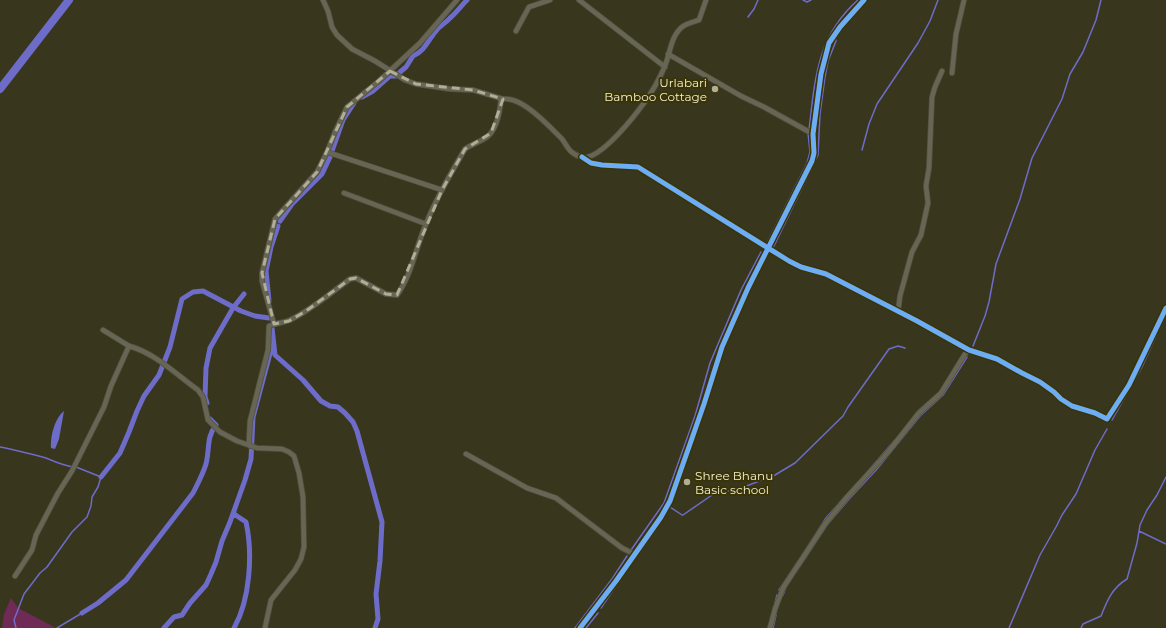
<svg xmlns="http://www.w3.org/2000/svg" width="1166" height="628" font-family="Montserrat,sans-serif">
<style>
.green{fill:#6f2b56}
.water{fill:#6e6cc9}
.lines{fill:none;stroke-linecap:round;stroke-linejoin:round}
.stream{stroke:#6e6cc9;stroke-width:1.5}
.canal{stroke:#6e6cc9;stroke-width:5}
.river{stroke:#6e6cc9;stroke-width:8}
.minor-casing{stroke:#52503d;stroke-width:6}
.minor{stroke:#676554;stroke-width:4.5}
.cycleway-casing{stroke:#3a3405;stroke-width:8}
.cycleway{stroke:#6dadf4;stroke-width:5}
.marked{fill:none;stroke:#b1ae96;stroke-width:3;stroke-dasharray:8 5;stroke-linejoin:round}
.poi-dot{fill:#b1ae96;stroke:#3a3405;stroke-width:1.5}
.labels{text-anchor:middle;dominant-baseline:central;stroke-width:4;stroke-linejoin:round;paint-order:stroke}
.poi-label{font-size:12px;fill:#f1efd7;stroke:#3a3405;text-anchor:end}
</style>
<rect width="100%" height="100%" fill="#39361e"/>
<!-- green -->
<path class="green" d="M11,598L18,608L56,628H2L4,614Z"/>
<!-- water -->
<path class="water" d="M64,411L59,439L55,449L51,448C50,436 55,418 64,411Z"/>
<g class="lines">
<!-- stream -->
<path class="stream" d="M803,0L807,2L811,0
M748,17L754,9L758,0
M809,130C815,79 817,36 858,0
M862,150L869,124L877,104L918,43L930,21L938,0
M766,245L807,163L810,152L808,133
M772,250L818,155L820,114L825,77L828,61L836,41L835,37
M973,346L985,316L989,302L996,264L1020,199L1032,158L1062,99L1070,74L1083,52L1096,20L1101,0
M917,412L928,402
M1112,420L1142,367L1166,314
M0,447C16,450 31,454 46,458C53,461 69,467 76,467L101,477L98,487L92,497L91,506L87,517L72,532L47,567L40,573L24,594L14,620L16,628
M869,470L895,440
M670,507L682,515H683L712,495L744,487L775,475L795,463L843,416L848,407L889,349L898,346L905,348
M1139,531L1166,544
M807,548L826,518L842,500
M631,550L664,503L695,416L710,363L741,290L761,252
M800,566L827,525L850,498L877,469L920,416L943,395L967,357
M779,590L799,560
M783,595L786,587
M775,603L777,595
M601,608C613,591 624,573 636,557C652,534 667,516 676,490
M57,628L82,613
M575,628L612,579L627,556
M586,628L598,613
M768,628L769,624
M773,628L776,615
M1009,628L1040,555L1056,527L1062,515L1076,494L1095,450L1107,429
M1081,628L1083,624L1101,616C1107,601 1112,588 1127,579L1137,543L1140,525L1147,510L1157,495L1166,477"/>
<!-- canal -->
<path class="canal" d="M400,72L406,67L413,56C425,51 428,40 436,31C439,26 446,23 450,18C456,13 461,6 467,0
M362,97L373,91L390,76H396
M332,151L343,120L354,103
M280,221L292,204L322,174L330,157
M269,301L266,271L271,247L278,226
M272,328L275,355L303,380L321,401L330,406L338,407L345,413L353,422L357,431L382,522L380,561L376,594L378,619L375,628
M207,403L205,397L206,368L210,348L233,308L244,294
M101,477L120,453L129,432L137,411L144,396L159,375L170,347L182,299L193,292L203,291L241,311L255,316L269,318
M234,511V514L246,522C253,554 250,600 234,628
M82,613L98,603L126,580L193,493C198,483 203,474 206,464C210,448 206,438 216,425L210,419
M164,628L174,617L182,615L190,603L206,585L211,574L216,562L222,541L230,522L245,480L251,459L253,417L272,346"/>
<!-- river -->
<path class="river" d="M0,89L69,0"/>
<!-- minor casing -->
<g class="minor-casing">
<path id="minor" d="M323,0L328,11L332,27L337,35L352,49L375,61L405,80L416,84L450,89L473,90L503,99C512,98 521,103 528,108C541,117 551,128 562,139C566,144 568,150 573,153C577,156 583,158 588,157C606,152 633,118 644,103C652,92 659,80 664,68C670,56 670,37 682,27C687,23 693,22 699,20L706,0
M579,0L665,67
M516,31L529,7L550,0
M668,54L741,96L764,107L813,134
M952,73L956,34L964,0
M327,152L442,190
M582,157L591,163L602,165L638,167L789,261L801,267L826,274L917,321L969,350L997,359L1022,373L1040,382L1054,392L1061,399L1072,406L1095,413L1107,419L1129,385L1166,308
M344,193L426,224
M898,312L900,296L912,252L921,235L928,203L926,186L929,168L932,97L935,87L942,71
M274,324L262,281V273L275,219L317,172L327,152L335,132L347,107L379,81L420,43L457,0
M103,330L129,346
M250,446L249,441L250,421L268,350L269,326C276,323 283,323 290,320C310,311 332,292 350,279L356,278L386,294L397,295C412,274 416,247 426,224C436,198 451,173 465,149C472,144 480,142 487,137C497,129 500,111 501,99H503
M466,454L527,488L556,498L622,548L634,554
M15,576L32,550L36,535L58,493L72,471L104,407L111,386L129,346C155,353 177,375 198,390L203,397L208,420L220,432L237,441L257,448L282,449L289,452L294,456L299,473L303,497L304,547L301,559L295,570L271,600L265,628
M580,628L616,581L661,517L670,501L704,404L722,347L748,288L812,161L814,153L813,134L821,74L829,43L840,27L864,0
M770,628L775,609L783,588L825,524L847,497L889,451L918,414L941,393L965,354L969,350"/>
</g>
<!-- minor -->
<use href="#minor" class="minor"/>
<!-- cycleway casing -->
<g class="cycleway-casing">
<path id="cycleway" d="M582,157L591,163L602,165L638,167L789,261L801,267L826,274L917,321L969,350L997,359L1022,373L1040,382L1054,392L1061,399L1072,406L1095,413L1107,419L1129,385L1166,308
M580,628L616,581L661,517L670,501L704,404L722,347L748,288L812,161L814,153L813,134L821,74L829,43L840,27L864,0"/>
</g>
<!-- cycleway -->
<use href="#cycleway" class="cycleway"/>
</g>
<!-- marked area -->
<path class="marked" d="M390,71L416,84L473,90L503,99L491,133L465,149L442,190L397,295L386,294L356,278L350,279L306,311L289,321L274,324L262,273L275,219L317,172L347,107Z"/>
<!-- markers -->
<g class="poi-dot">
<circle cx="715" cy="89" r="4"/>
<circle cx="687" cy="482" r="4"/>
</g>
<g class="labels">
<!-- poi labels -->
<g class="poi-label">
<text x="707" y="82">Urlabari<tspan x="707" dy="14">Bamboo Cottage</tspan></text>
<text x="695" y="475" text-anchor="start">Shree Bhanu<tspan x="695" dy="14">Basic school</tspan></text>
</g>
</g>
</svg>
